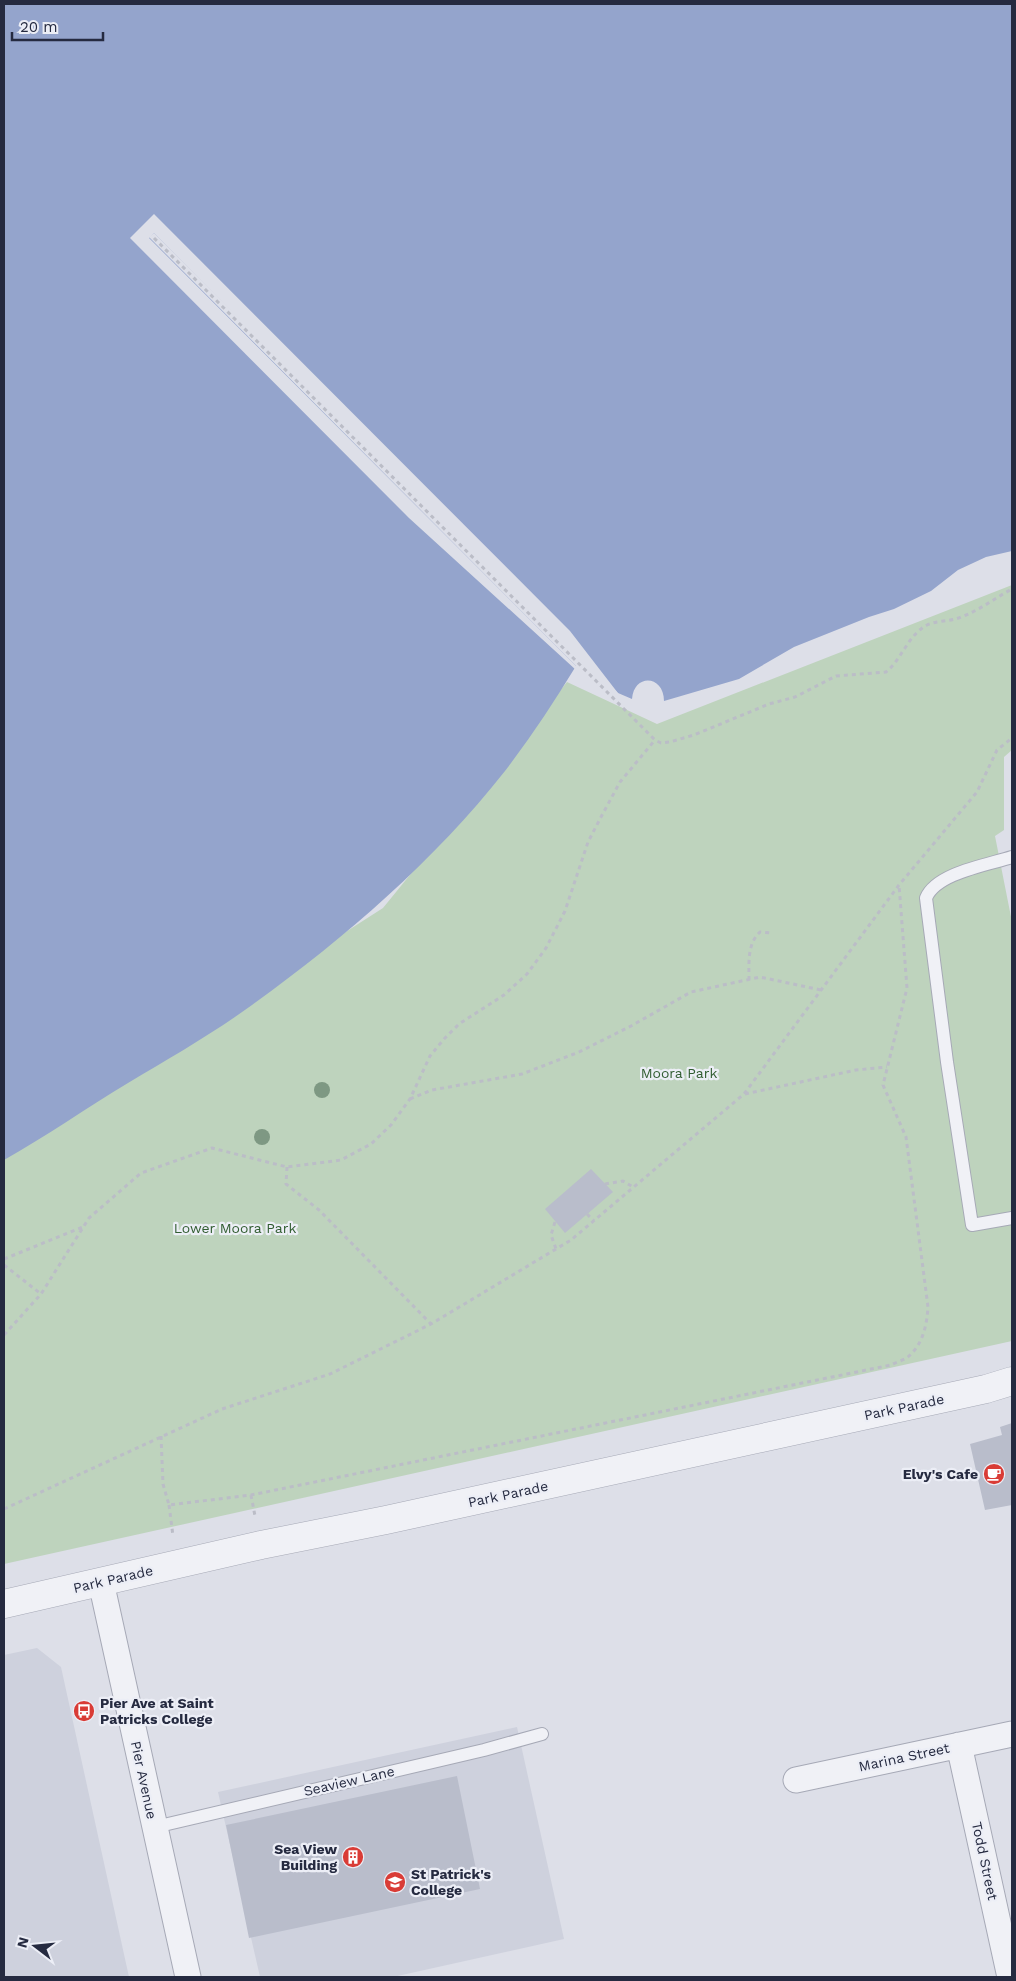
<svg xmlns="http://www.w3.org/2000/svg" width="1016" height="1981" font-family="'Work Sans',sans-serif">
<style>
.built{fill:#ced1dd}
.green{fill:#bed3bd}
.water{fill:#94a4cc}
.pier{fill:#dddfe8}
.building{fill:#b9bdcb}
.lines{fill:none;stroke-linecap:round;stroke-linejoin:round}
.service-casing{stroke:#a6a9b6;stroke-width:14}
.minor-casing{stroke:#a6a9b6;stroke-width:27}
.tertiary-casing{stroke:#a6a9b6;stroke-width:29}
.path{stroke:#bbbdc7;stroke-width:3;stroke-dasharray:4 4;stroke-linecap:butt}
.service{stroke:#f0f1f6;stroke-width:12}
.minor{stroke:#f0f1f6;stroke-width:25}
.tertiary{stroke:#f0f1f6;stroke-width:28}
.tree{fill:#7e9883}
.labels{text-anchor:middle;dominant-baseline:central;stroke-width:4.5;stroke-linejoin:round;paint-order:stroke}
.park-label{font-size:14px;fill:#315d31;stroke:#eceef6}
.street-label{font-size:14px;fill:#252a40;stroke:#eceef6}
.poi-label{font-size:14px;font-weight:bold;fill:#252a40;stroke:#eceef6;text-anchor:end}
</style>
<rect width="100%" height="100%" fill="#dddfe8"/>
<!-- built -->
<path class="built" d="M37,1648L61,1667L129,1977H4V1655Z
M517,1727L564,1939L393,1977H260L218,1792Z"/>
<!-- green -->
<path class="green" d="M1012,585V750L1004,757V830L995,836L1012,922V1341L4,1564V1147L95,1093L383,908L567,682L657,724Z"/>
<!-- water -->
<path class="water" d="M4,4H1012V551L986,557L958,570L931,591L894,609L869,617L794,647L739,679L664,701C664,675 634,673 632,699L618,693L154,233L149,237L576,666C554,702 531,737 505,771C434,861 345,938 252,1005C212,1034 170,1058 128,1083C86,1108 47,1136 4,1160Z"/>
<!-- pier -->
<path class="pier" d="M154,214L570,631L621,697L613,693L154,233L149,238L578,668L576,670L409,518L130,238Z"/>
<!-- building -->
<path class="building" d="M591,1169L613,1192L565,1233L545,1209Z
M1012,1423V1505L985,1510L970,1444L1002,1435L1000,1427Z
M457,1776L480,1889L249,1938L226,1825Z"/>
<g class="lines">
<!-- service casing -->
<g class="service-casing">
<path id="service" d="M1012,857C987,865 936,873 926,898L947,1062L972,1225L1012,1218
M155,1827L484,1750L542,1734"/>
</g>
<!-- minor casing -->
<g class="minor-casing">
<path id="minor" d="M101,1582L188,1977
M959,1745L1010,1977
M796,1780L1012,1734"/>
</g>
<!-- tertiary casing -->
<g class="tertiary-casing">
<path id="tertiary" d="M4,1604L261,1545L386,1520L986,1389L1012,1381"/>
</g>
<!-- path -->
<path class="path" d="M154,238L655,740L661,743L670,742L694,735L769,704L795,697L836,676L886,672C902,659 908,635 927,625C938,620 950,622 961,617C980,610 995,598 1012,589
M749,980C749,963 747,944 760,932L771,933
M745,1094L856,1070L887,1067
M410,1099L432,1090L522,1074L579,1052L631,1026L691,992L760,977L821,990
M287,1167L286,1184L319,1210L431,1324
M605,1184L623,1181L633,1187
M587,1214L594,1221
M555,1222L551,1235L556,1249
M4,1259L83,1227
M4,1265L41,1294
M4,1335L41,1294L89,1218L141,1173L212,1148L287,1167L341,1160L371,1144L391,1125L410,1099L430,1056L444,1039L459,1024L504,995L527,974L546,948L565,911L588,842L601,817L620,782L655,740
M161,1436L163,1484L169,1505L251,1495L891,1365C896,1362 905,1360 909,1356C923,1344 927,1324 928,1307L906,1137L883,1085L907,988L899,885
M251,1495L255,1516
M169,1505L173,1536
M4,1509L222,1409L330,1374L431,1324L571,1240L744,1094L899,885L977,792L997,750L1012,738"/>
<!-- service -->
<use href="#service" class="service"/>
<!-- minor -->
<use href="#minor" class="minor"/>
<!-- tertiary -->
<use href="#tertiary" class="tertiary"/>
</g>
<!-- trees -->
<g class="tree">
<circle cx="322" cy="1090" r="8"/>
<circle cx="262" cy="1137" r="8"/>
</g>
<!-- icons -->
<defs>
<g id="cafe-disc" transform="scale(1.125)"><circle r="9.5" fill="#d93c36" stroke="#eceef6"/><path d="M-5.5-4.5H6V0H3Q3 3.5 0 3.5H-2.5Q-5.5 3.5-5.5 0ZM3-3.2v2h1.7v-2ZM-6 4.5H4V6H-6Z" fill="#fff"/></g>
<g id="bus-disc" transform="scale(1.125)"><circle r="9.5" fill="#d93c36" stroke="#eceef6"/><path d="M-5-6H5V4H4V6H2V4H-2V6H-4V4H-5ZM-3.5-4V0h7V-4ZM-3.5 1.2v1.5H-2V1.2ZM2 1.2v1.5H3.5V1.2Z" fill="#fff"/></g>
<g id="building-disc" transform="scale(1.125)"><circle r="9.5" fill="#d93c36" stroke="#eceef6"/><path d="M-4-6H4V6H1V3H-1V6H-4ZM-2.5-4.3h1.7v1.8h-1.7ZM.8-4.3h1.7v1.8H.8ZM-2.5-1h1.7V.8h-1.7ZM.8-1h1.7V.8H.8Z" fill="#fff"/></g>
<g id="school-disc" transform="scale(1.125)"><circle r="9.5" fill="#d93c36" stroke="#eceef6"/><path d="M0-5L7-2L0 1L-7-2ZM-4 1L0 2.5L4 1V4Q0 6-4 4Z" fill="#fff"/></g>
</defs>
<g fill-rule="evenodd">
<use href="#cafe-disc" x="994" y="1474"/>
<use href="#bus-disc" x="84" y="1711"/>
<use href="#building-disc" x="353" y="1857"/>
<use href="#school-disc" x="395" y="1882"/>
</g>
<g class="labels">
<!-- park labels -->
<g class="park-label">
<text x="679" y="1073">Moora Park</text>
<text x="235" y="1228">Lower Moora Park</text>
</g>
<!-- street labels -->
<g class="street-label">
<text transform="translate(904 1407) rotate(-12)">Park Parade</text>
<text transform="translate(508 1494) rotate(-12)">Park Parade</text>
<text transform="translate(113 1579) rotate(-13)">Park Parade</text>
<text transform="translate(904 1757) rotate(-12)">Marina Street</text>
<text transform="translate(144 1780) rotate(78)">Pier Avenue</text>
<text transform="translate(349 1781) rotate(-13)">Seaview Lane</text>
<text transform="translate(985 1861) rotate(78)">Todd Street</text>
</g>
<!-- poi labels -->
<g class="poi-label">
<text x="978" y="1474">Elvy's Cafe</text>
<text x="100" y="1703" text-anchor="start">Pier Ave at Saint<tspan x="100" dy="16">Patricks College</tspan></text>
<text x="337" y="1849">Sea View<tspan x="337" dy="16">Building</tspan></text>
<text x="411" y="1874" text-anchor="start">St Patrick's<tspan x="411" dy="16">College</tspan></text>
</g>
</g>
<!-- border -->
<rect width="1016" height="1981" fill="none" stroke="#252a40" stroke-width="10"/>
<!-- north arrow -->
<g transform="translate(35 1946) rotate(286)" stroke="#eceef6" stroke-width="4" paint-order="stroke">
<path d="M0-4L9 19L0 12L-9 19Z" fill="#252a40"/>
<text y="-8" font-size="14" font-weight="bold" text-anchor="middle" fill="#252a40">N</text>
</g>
<!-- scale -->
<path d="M12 32v8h91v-8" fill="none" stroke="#252a40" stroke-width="2.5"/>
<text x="20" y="32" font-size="15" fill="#252a40" stroke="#eceef6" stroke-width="4" paint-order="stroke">20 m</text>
</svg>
